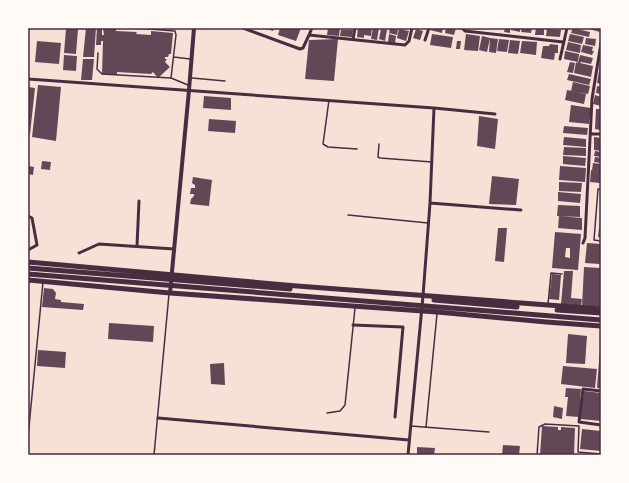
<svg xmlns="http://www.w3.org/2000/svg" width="629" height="483" font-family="Lato,sans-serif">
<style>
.building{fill:#644757;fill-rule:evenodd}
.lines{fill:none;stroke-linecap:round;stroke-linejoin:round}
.service{stroke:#4a2c40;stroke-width:1.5}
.minor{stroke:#4a2c40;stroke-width:3}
.tertiary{stroke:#4a2c40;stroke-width:4}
.primary{stroke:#4a2c40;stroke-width:5}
.neatline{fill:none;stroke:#4a2c40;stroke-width:1.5}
</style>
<rect width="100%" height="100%" fill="#f7e1d7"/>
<!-- building -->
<path class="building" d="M86,28H96L94,57H83Z
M97,28H102V35H104L103,28H116V31L137,32L136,34L151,35V31L173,33L171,54H169L168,57H165V59H167L165,62L170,67L158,78L153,72L151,74L117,72V74H102L103,41H101V45H96Z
M264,28H274L273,31Z
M280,28H301L296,41L278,35Z
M328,28H340L339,36L327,35Z
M358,28H372L371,36L364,35V38L357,37Z
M373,28H379L377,40L371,39Z
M390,28L398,30L397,35L389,33Z
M430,28H443L442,33L430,30Z
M446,28H456L454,35L445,33Z
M505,28H510V33L504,32Z
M511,28H520V32L511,30Z
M522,28H532L531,33L521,32Z
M536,28H544V35H535Z
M573,28L590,32L589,37L571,33Z
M585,28H601L600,32Z
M66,29H78L76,54L64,53Z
M381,29L387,30L385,41L379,39Z
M399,29L409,31L406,41L397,38Z
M416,29L423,31L420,40L413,38Z
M547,29L561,30L560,37L546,36Z
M341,30H353L352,37L340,36Z
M389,34L396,36L395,43L388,42Z
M432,34L453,37L451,48L430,45Z
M466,34L480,36L478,51L464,50Z
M570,34L584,37L582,44L568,41Z
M482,36L490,38L487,52L479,50Z
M490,38L498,39L496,53L489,52Z
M586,38L596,39L595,46L585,44Z
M338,39L334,81L305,79L309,40Z
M499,39L509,40L507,52L497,51Z
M510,40L520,41L518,54L508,53Z
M37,41L61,43L59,64L35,62Z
M457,41H461L460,49H456Z
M522,41L537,42L536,55L520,53Z
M568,42L581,45L580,53L566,50Z
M550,44L558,45V53H555L554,60L541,58L543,46H549Z
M583,45L593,47L592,51H594L592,55L581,52Z
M565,51L579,54L578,62L564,59Z
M64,55L77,56L76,71L63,70Z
M580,55L593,58L591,64L581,62L580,63L593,66L591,77L574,73L576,62L578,63Z
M83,59H94L92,80H81Z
M570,62L575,63L573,73L567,72Z
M600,65L601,66V84L597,83Z
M569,74L591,79L589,85L567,80Z
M573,82L590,86L588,94L571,91Z
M38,85L61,87L56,141L32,137Z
M597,86L601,87V94L596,93Z
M28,87L35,88L30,134H28Z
M567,90L586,94L584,104L565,100Z
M595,95L601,97V106L593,104Z
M204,96L231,98V110L203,108Z
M571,105L591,108L589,124L569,122Z
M596,109H601L600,130L595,129Z
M479,116L498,119L495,149L477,146Z
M209,119L236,121L235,133L208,131Z
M564,126L588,128L587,135L563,133Z
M564,137L586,139V147L563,145Z
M594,137L601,138V146H596H601V151L594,150Z
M564,147L586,148V156L563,155Z
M595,151L601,152V157L594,156Z
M563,156L586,158L585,166L563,164Z
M595,157L601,158V163L594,162Z
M42,161L51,162L50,170L41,169Z
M593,163L601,164V171L592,170Z
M28,166L34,167L33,175L28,174Z
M560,166L586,168L585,182L559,180Z
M591,170L601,171V183L590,182Z
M492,176L519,179L516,205L489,204Z
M193,177L212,180L209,206L190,204L191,199L194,196V194H190L191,188H195V185L192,183Z
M559,182L582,183L581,192L559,191Z
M558,192L581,194L580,203L558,201Z
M558,205L580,206V217L557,216Z
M559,216L582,218V230L558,228Z
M600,220H601V238L598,237Z
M498,228H507L504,262L495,261Z
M555,232L581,234L578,270L552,268ZM566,248H570V258L565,257Z
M587,243L601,244L600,264L585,263Z
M584,267L601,268V307L582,306Z
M564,271H573L571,298L582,299L581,306L561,304Z
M552,274L561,275L559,300L549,299Z
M44,288L53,289L56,293L55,299L61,300V302L84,304L83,310L42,307Z
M109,323L154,326L153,342L108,339Z
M568,334L587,336L585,364L566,363Z
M600,348H601V388H597Z
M38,350L66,352L65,368L37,366Z
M224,363L225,385L211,384L210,364Z
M563,366L597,369L595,388L561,384Z
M566,388L581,389L579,417L566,416L568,397H565Z
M584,391L601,393V421L580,419Z
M554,406L563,408L562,419L553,417Z
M542,426L558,427V430H561V427L575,428L574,455H540Z
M582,429L601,431V451L580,449Z
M503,445L520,446L519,455H502Z
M417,447L435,448L434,455H417Z"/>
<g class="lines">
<!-- service -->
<path class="service" d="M136,28L175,31L176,35L171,78L188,85
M98,53L97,69L102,74L171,78
M174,57L190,59
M192,78L225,81
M329,100L323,144L328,147L357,149
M379,144L378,157L380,158L432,162
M601,189H598L594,240L601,241
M348,215L428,223
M548,304L551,273L562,274
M327,413L340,411L345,405L355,308
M411,426L489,432
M426,427L437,314
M28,437L43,282
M154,455L169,294
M537,455L539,427L545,424L579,426L578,452L601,454"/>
<!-- minor -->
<path class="minor" d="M243,28L300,49L303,48L309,35L405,45L409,41L412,28
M462,28L465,31L563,42
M309,35L312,28
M353,39L355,28
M425,40L429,28
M560,59L567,28
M28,79L434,108L495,114
M591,134H601
M430,203L521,210
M28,216L32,218L37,245L28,250
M583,243L585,238L592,99L601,43
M137,246L139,201
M79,253L99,244L174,249
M353,325L403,327L395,417
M601,391L583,389L579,422L601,425
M158,418L409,440
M408,455L423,296L430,203L434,108"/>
<!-- tertiary -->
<path class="tertiary" d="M170,293L189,90L194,28"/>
<!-- primary -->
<path class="primary" d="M28,262L297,286L601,309
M28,268L290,289
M28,274L601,320
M28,280L170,293L437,312L546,322L601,326
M434,300L517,307
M557,310L601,313"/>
</g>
<!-- border -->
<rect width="629" height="483" fill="none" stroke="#fffaf5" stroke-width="58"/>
<rect x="29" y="29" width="571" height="425" class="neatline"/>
</svg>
